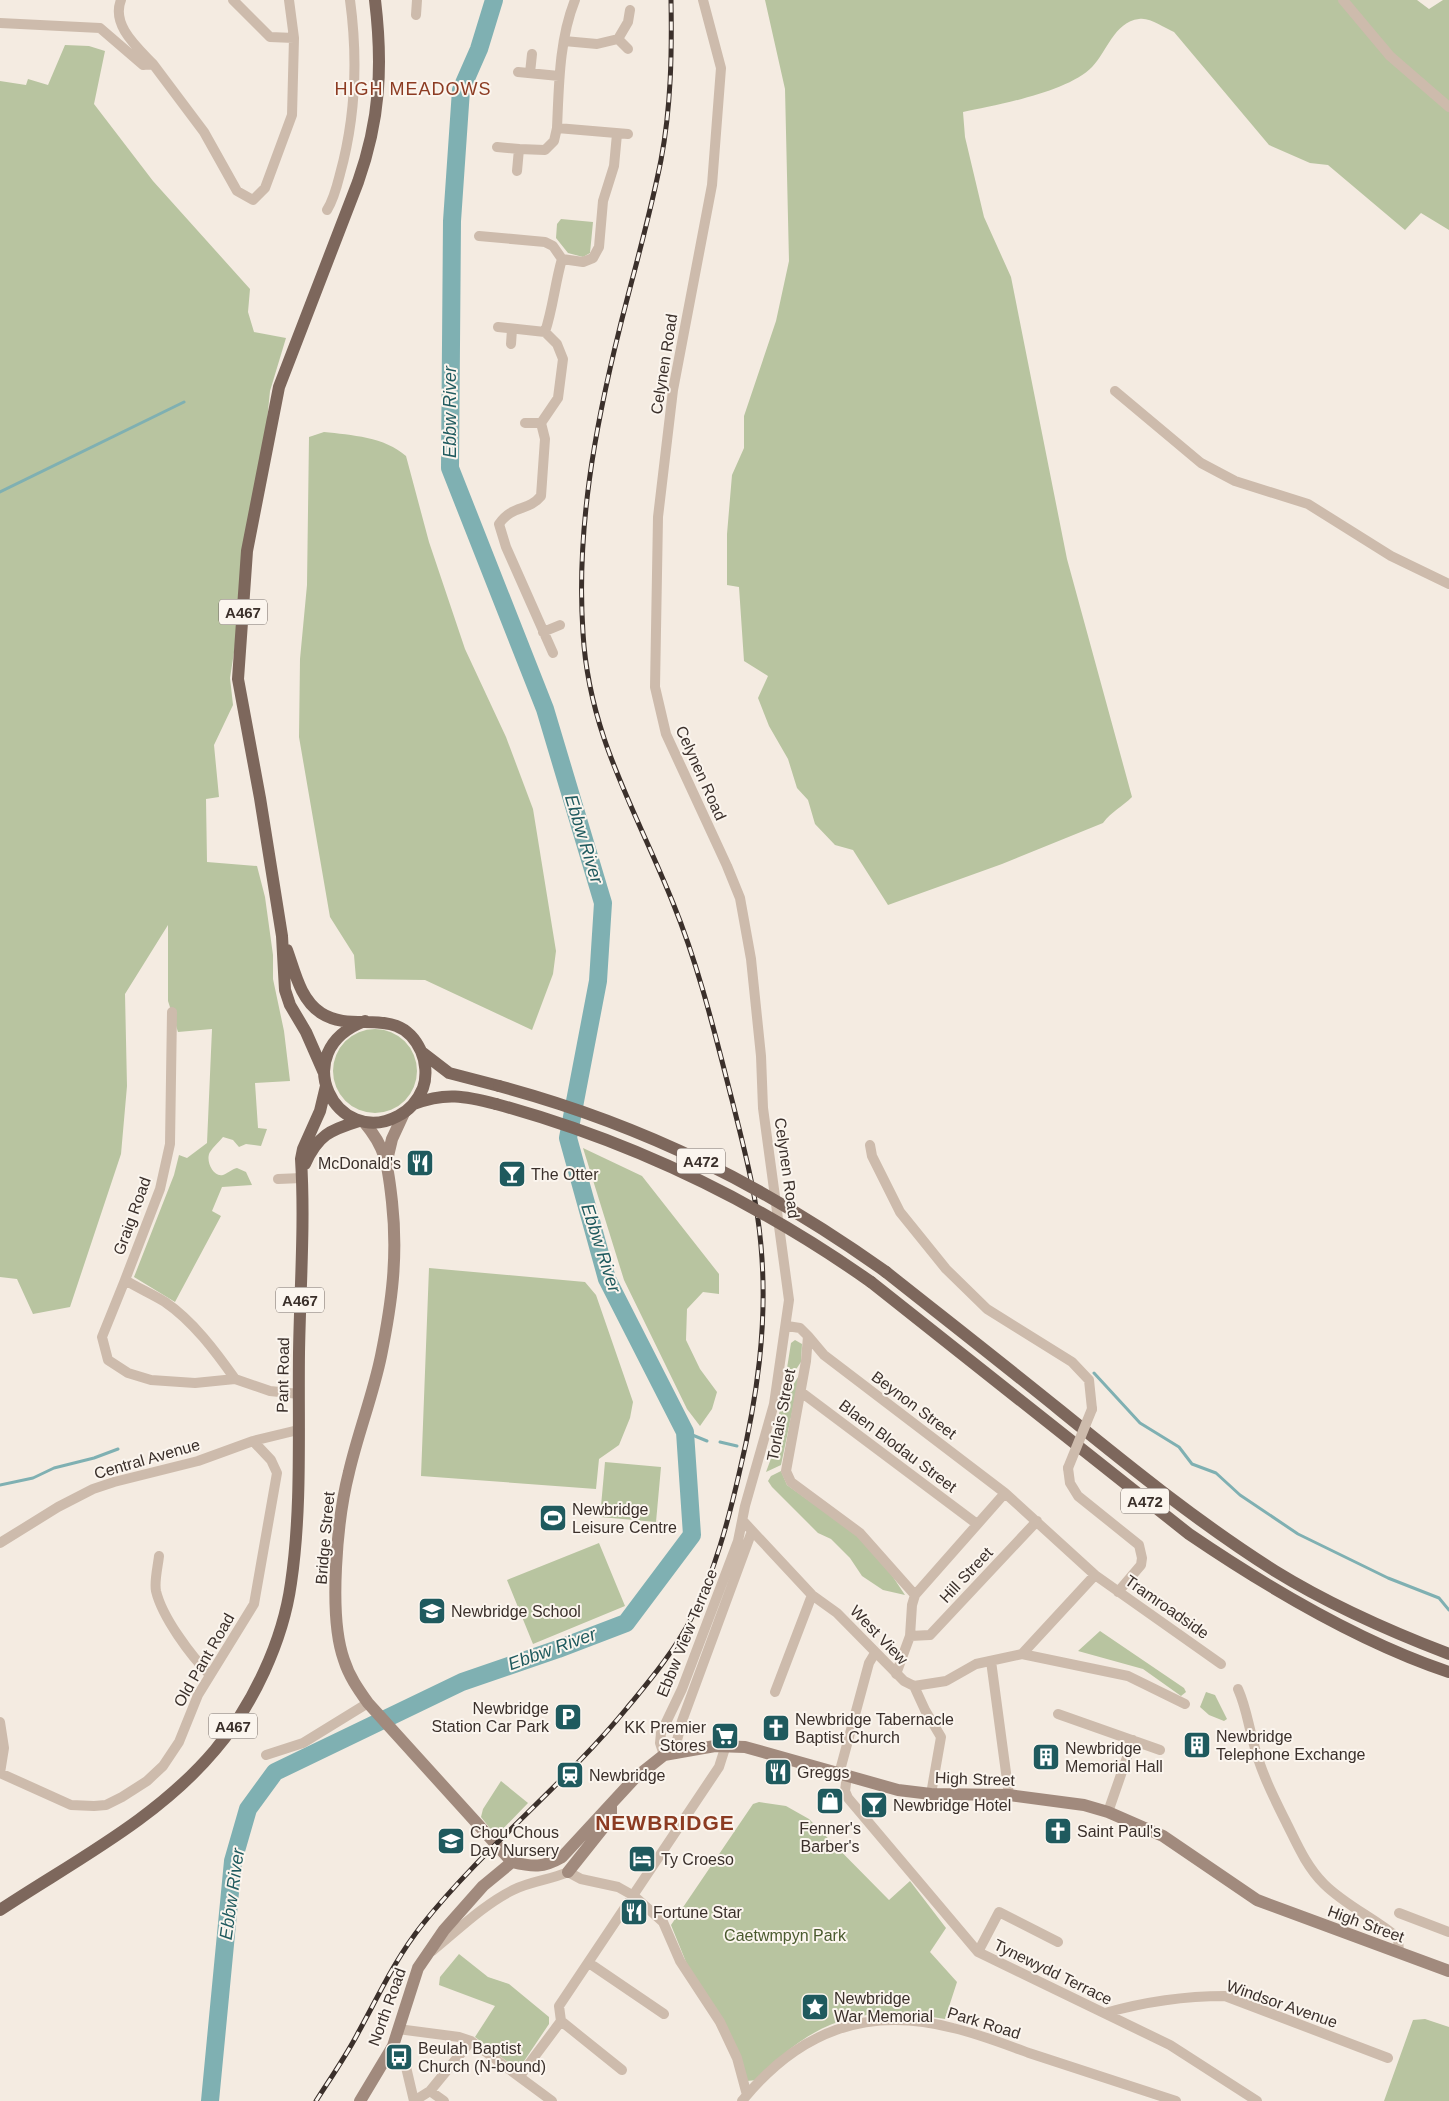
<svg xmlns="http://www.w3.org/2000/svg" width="1449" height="2101" font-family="Arial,sans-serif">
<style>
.green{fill:#b8c4a0}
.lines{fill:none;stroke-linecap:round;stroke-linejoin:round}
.stream{stroke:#7fb0b2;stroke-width:3}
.river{stroke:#7fb0b2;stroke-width:18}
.street{stroke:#cdbbac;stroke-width:10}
.secondary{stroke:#a18a7d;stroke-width:12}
.primary{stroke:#7d675c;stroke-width:12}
.rail-casing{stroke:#3b302b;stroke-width:5}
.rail{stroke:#fbf5ee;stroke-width:3;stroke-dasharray:9;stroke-linecap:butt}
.street-bridge{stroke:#cdbbac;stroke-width:10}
.primary-bridge{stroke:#7d675c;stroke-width:12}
.labels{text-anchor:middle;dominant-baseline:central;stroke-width:4;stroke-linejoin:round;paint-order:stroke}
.shield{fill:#fbf5ee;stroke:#756b66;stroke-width:1}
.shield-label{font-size:15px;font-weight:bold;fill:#3b302b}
.street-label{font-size:16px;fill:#3b302b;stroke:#fbf5ee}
.poi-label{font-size:16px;fill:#3b302b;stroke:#fbf5ee;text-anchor:start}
.park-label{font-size:16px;fill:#4a5a2e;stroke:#fbf5ee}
.neighbourhood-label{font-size:18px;letter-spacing:1px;fill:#8c3b22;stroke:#fbf5ee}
.water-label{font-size:18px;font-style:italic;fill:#1f5a5e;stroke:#fbf5ee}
.district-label{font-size:21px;font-weight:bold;letter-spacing:1px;fill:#8c3b22;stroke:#fbf5ee}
</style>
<rect width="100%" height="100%" fill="#f4ebe1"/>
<!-- green -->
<path class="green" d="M765,0H1417L1429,9L1443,0H1449V230L1421,213L1405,230L1328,165L1310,163L1269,145L1174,32C1164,28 1150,17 1139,19C1114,22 1107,52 1092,67C1068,92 997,105 963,112L965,137L984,217L1011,277L1067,559L1132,797C1122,807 1112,811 1103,823L1002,864L888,905L853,850L835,845L815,824L808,800L797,788L788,759L769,726L758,698L768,676L744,661L739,587L727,585V534L732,475L744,448V416L776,321L789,261L785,89Z
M65,45L89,46L105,51L94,104L153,181L250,289L248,312L254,332L286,338L270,391L262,471L230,678L233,705L214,745L219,797L206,799L207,862L257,866L265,897L273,955V979L284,1031L290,1081L255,1083L258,1128L267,1129L261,1146L246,1144L239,1147L233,1140L223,1137C219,1142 213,1147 210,1152C205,1160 213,1178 223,1175C228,1173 232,1169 237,1168L246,1172L252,1185L222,1187L212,1211L221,1216L175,1302L134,1277L174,1175L179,1155L187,1158L207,1143L212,1029L178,1032L168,1001V925L125,994L127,1086L121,1154L70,1307L33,1314L17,1279L0,1277V81L26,85L28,79L48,85Z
M561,219L593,222L590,253L583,257L568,253L556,238L557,224Z
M324,432C351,435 385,437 406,456L429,542L465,649L506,737L533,809L556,951L553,974L532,1030L425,980L356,979L354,955L330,917L299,737L300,659L307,585L309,437Z
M333 1071a42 42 0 1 1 84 0a42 42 0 1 1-84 0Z
M583,1148L642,1176L719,1274V1294L703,1292L687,1309L686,1340L700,1369L717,1392L712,1409L700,1426L687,1409L624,1280Z
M429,1268L585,1282L596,1295L633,1402L630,1418L619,1445L599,1459L596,1489L421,1476Z
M795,1340L802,1344L801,1362L784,1387L791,1343Z
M800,1374L781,1465L766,1472L773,1453H776L781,1441L774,1439L781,1404Z
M605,1462L661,1467L656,1522L600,1517Z
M781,1471L787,1485L857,1535L891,1574L905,1595L883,1590L862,1576L850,1558L831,1539L818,1533L772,1487L768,1481L771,1476Z
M599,1543L625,1606L533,1644L507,1580Z
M1100,1631L1184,1688L1186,1692L1181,1696L1143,1669L1078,1651Z
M1206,1692L1215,1695L1227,1719L1224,1721L1209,1715L1200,1707Z
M501,1781L528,1803L496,1836L481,1817L483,1809Z
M759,1802L786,1806L809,1819L889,1900L910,1881L946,1928L930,1952L957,1982L945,2019C881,2008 835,2011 784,2054C774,2062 764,2070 757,2080L747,2081L686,1962L671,1925L753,1804Z
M459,1954L488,1977L509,1984L549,2017V2024L518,2070L475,2037L495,2006L439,1985L440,1977Z
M1425,2019L1449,2027V2101H1384L1413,2020Z"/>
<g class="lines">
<!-- stream -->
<path class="stream" d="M0,492L184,402
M1094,1373L1140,1423L1179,1447L1192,1464L1216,1473L1240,1495L1298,1534L1388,1578L1439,1598L1449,1610
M685,1432L707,1441
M720,1442L737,1446
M0,1485L33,1478L54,1468L94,1458L118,1449"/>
<!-- river -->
<path class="river" d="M210,2101L233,1861L248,1809L275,1772L462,1682L558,1649L626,1623L692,1535L685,1432L607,1279L568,1138L598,981L603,903L545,709L450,468L452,221L461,90L479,49L494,0"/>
<!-- street -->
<path class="street" d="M121,0C111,25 137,47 153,64
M233,0L270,37L294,38
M575,0C559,40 559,85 557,128L628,134
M1343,0L1390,56L1449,107
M416,15L417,0
M0,23L100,28L143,65L153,64L204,132L237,191L253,200L265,188L292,115L294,38L289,0
M618,39L628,49
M564,41L597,44L618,39L628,22L630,10
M518,72L559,76
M530,73L532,54
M497,147L519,149L517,171
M519,149L545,150L554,141L557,128
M327,210C334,199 337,186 340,174C356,116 358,59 350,0
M479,236L545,242L553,246L562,259L583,262L593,258L599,247L603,201L614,166L617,134
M498,327L545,332
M511,344L512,329
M1115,391L1201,463L1235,481L1308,504L1391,556L1449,584
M525,423H541
M543,632L560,625
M553,653L506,547L499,524C513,504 528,512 541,496L545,439L541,423L558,398L563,359L557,344L545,332C553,308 555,283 562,259
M172,1012L170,1144L160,1189L125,1280C138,1288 152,1294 165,1302C193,1321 216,1352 235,1379
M870,1145L872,1156L900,1212L946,1269L987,1309L1072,1362L1089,1380L1092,1409
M278,1179L302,1178
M125,1280L102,1337L108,1360L128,1373L151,1380L195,1383L235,1379L270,1391L299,1394
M787,1326L800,1328L808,1336L806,1361L786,1471L791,1482L860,1533L915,1595L912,1605L910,1636L896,1674
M808,1336L824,1355L1005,1493L1095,1575L1221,1664
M801,1392L977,1524
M1068,1468L1070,1483L1078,1496L1139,1545L1142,1558L1141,1565L1118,1592
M743,1521L812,1595L837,1613L904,1681L914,1686L925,1710L941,1737L931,1794
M0,1543L58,1507L93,1489L114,1482L198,1461L253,1441
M159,1556C158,1566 154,1581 156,1591C162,1617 191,1656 210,1675
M915,1595L1005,1493
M910,1636L930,1635L1037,1521
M1022,1654L1095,1575
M991,1661L1009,1795
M914,1686L946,1681L976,1664L1022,1654L1128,1676L1185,1704
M1238,1689C1246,1707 1248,1723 1253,1741C1260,1770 1273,1796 1286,1822C1297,1844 1306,1866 1324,1884C1346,1906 1375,1918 1398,1938L1399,1953
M775,1692L812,1595
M1058,1714L1160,1750
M0,1722L4,1748L0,1773
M674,1752L682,1721L752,1531
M266,1755L303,1743L368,1703
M664,1755L660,1743L661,1733L682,1689L738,1541L745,1506L774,1404L789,1300L763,1108L761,1056L751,959L740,898L727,866L666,734L655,687L658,517L673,390L712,185L721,68L703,0
M0,1773L71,1805L94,1806L106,1805L122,1797L147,1781L163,1766L179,1742L198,1695L254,1604L277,1473L271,1460L253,1441L298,1430
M839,1774L869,1663L875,1653
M847,1776L845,1791L848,1798L978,1952L1170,2045L1257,2101
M1108,1812L1133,1740
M1399,1913L1449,1932
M432,1951C458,1930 483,1905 513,1890C531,1881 550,1880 568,1872L581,1879L618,1887L634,1896L663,1922L680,1961L720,2022L737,2058L747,2095
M978,1952L999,1912L1058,1942
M589,1963L664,2014
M1105,2013C1144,2002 1184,1996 1225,1996L1388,2058
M398,2029L459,2037L471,2041L552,2101
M406,2067L414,2101L430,2091L471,2041
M622,2070L561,2021L559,2006L719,1767L726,1745
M520,2076L561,2021
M430,2091L444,2101
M742,2101C798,2032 866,2005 953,2028C979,2034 1004,2044 1029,2053C1078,2069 1127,2085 1176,2101"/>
<!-- secondary -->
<path class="secondary" d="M364,1122C387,1149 388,1167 392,1202C398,1256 392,1302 381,1356C373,1395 358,1433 349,1472C337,1519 328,1616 344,1660C349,1676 358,1689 368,1703L512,1862
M387,1160L392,1139L404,1113
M512,1862C533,1867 543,1868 562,1857L635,1778L664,1755L715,1746L745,1747L898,1790L931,1794L1009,1795L1084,1805L1108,1812L1163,1836L1257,1900L1449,1971
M568,1872L611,1818V1805
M360,2101L393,2046L418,1968L444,1930L483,1886L512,1862"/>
<!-- primary -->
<path class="primary" d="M287,950C295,972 300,999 321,1013C355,1035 399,1003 421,1051C426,1062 427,1077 423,1088C418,1100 410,1110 398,1116C337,1149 285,1051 365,1021
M423,1053L449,1073L499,1086
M324,1073L306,1032L290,1005L285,990L282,936L260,798L238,679L247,551L279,387L358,182C380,120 383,66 375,0
M414,1104C445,1092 465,1096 496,1104
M305,1164C318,1135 330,1130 359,1121
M886,1272C944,1318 1003,1364 1061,1411C1130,1467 1199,1523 1275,1571C1330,1605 1389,1631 1449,1654
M871,1282L1189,1534C1267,1587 1359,1642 1449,1672
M0,1910C74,1861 157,1819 215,1750C253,1705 283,1641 291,1583C302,1509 298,1427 299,1353C300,1289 305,1223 301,1159L303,1149L320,1111L326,1086"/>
<!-- rail casing -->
<g class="rail-casing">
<path id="rail" d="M316,2101C330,2079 346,2056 358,2033C379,1995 395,1959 422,1925C484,1847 564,1785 627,1708C651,1679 676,1649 693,1615C715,1570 728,1522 739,1474C757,1399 768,1324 761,1246C757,1197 744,1148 732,1100C715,1034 699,967 673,903C636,810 589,736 583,633C576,530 595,427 620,327C634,271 650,216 661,160C671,107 672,54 671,0"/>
</g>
<!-- rail -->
<use href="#rail" class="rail"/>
<!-- street-bridge -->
<path class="street-bridge" d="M1068,1468L1092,1409"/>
<!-- primary-bridge -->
<path class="primary-bridge" d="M499,1086C644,1125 764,1185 886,1272
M496,1104C632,1141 756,1201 871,1282"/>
</g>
<!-- icons -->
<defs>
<g id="restaurant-square" transform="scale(1.4375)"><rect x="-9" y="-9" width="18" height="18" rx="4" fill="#1f5a5e" stroke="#fbf5ee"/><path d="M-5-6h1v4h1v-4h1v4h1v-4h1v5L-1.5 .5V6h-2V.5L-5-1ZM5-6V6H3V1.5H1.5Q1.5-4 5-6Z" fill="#fff"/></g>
<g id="bar-square" transform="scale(1.4375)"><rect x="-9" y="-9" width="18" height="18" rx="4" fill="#1f5a5e" stroke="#fbf5ee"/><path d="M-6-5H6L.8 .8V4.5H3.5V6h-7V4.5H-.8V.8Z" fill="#fff"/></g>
<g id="stadium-square" transform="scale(1.4375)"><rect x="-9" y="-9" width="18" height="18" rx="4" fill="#1f5a5e" stroke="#fbf5ee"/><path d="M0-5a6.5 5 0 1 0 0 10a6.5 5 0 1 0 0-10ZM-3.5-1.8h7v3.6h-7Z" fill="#fff"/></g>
<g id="school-square" transform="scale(1.4375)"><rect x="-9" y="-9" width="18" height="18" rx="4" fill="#1f5a5e" stroke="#fbf5ee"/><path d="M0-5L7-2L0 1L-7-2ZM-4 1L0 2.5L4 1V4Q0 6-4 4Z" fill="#fff"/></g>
<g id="parking-square" transform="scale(1.4375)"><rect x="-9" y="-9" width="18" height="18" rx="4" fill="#1f5a5e" stroke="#fbf5ee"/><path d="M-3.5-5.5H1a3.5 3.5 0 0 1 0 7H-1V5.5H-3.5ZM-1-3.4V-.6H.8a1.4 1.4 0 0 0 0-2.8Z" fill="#fff"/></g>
<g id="church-square" transform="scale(1.4375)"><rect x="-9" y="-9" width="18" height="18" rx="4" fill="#1f5a5e" stroke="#fbf5ee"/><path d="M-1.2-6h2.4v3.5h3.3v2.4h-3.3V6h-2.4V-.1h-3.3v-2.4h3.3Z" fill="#fff"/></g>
<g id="supermarket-square" transform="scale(1.4375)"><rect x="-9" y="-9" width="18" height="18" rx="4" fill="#1f5a5e" stroke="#fbf5ee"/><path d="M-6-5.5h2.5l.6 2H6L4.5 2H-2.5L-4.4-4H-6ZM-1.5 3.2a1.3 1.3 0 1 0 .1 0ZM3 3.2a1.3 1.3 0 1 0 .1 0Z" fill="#fff"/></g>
<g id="building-square" transform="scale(1.4375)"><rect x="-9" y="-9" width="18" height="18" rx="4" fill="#1f5a5e" stroke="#fbf5ee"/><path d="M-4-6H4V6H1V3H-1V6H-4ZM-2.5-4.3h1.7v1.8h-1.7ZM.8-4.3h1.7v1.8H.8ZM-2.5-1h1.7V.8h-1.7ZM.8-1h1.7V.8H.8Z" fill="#fff"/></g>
<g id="station-square" transform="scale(1.4375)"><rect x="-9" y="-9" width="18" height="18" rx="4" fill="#1f5a5e" stroke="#fbf5ee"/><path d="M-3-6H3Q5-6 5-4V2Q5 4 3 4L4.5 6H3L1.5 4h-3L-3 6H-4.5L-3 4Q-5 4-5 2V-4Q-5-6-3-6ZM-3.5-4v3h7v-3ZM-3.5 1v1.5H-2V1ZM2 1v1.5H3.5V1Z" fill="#fff"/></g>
<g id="shop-square" transform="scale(1.4375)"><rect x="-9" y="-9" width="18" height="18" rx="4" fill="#1f5a5e" stroke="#fbf5ee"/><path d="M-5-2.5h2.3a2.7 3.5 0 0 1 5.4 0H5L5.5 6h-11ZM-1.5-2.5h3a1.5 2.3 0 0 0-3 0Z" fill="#fff"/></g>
<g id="hotel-square" transform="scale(1.4375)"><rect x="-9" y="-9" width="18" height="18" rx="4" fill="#1f5a5e" stroke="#fbf5ee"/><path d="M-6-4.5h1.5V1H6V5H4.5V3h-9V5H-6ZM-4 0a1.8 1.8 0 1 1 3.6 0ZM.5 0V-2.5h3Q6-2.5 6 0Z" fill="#fff"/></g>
<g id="sight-square" transform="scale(1.4375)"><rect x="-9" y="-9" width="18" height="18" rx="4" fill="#1f5a5e" stroke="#fbf5ee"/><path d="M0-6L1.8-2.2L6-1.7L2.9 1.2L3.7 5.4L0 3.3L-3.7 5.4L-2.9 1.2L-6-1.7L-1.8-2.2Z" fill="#fff"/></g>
<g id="bus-square" transform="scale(1.4375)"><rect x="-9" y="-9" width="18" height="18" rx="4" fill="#1f5a5e" stroke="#fbf5ee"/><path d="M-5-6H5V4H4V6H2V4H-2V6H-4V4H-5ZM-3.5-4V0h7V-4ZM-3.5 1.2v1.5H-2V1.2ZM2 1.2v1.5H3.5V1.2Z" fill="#fff"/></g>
</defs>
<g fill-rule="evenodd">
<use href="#restaurant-square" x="420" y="1163"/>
<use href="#bar-square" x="512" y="1174"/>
<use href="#stadium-square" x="553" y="1518"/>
<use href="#school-square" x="432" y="1611"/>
<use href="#parking-square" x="568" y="1717"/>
<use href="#church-square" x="776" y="1728"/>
<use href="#supermarket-square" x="725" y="1736"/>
<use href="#building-square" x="1197" y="1745"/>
<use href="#building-square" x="1046" y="1757"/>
<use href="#restaurant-square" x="778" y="1772"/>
<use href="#station-square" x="570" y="1775"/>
<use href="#shop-square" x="830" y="1801"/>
<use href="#bar-square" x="874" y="1805"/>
<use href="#church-square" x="1058" y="1831"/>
<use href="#school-square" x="451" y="1841"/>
<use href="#hotel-square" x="642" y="1859"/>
<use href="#restaurant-square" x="634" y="1912"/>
<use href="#sight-square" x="815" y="2007"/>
<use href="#bus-square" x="399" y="2057"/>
</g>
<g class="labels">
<!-- shield labels -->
<g class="shield">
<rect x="219" y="599.5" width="48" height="25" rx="4"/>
<rect x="677" y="1148.5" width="48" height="25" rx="4"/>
<rect x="276" y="1287.5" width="48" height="25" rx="4"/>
<rect x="1121" y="1488.5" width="48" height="25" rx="4"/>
<rect x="209" y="1713.5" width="48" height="25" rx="4"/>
</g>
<g class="shield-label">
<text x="243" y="612">A467</text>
<text x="701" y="1161">A472</text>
<text x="300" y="1300">A467</text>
<text x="1145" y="1501">A472</text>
<text x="233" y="1726">A467</text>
</g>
<!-- street labels -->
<g class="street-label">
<text transform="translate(664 364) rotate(-81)">Celynen Road</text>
<text transform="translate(701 773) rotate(66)">Celynen Road</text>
<text transform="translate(787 1168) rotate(82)">Celynen Road</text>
<text transform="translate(132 1216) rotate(-70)">Graig Road</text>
<text transform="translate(283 1375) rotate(-89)">Pant Road</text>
<text transform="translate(914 1405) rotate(37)">Beynon Street</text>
<text transform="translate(781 1415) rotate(-79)">Torlais Street</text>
<text transform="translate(898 1446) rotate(37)">Blaen Blodau Street</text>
<text transform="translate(147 1459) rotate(-16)">Central Avenue</text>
<text transform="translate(325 1538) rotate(-85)">Bridge Street</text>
<text transform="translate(966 1575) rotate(-47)">Hill Street</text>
<text transform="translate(1167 1607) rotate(35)">Tramroadside</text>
<text transform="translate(687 1633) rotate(-68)">Ebbw View Terrace</text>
<text transform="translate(879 1635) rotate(46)">West View</text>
<text transform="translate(204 1660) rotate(-60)">Old Pant Road</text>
<text transform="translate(975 1779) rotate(2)">High Street</text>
<text transform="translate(1366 1924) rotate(20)">High Street</text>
<text transform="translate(1053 1972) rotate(26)">Tynewydd Terrace</text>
<text transform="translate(1282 2004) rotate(19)">Windsor Avenue</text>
<text transform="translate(387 2007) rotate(-70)">North Road</text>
<text transform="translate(984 2023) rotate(17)">Park Road</text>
</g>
<!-- poi labels -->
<g class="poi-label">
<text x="401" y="1163" text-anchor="end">McDonald's</text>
<text x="531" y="1174">The Otter</text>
<text x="572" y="1509">Newbridge<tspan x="572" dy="18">Leisure Centre</tspan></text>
<text x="451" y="1611">Newbridge School</text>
<text x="549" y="1708" text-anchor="end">Newbridge<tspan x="549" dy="18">Station Car Park</tspan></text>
<text x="795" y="1719">Newbridge Tabernacle<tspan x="795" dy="18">Baptist Church</tspan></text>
<text x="706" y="1727" text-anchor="end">KK Premier<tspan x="706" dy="18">Stores</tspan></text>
<text x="1216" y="1736">Newbridge<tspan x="1216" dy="18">Telephone Exchange</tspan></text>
<text x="1065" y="1748">Newbridge<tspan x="1065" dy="18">Memorial Hall</tspan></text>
<text x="797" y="1772">Greggs</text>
<text x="589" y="1775">Newbridge</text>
<text x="893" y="1805">Newbridge Hotel</text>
<text x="830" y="1828" text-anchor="middle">Fenner's<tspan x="830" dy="18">Barber's</tspan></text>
<text x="1077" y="1831">Saint Paul's</text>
<text x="470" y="1832">Chou Chous<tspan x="470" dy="18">Day Nursery</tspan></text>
<text x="661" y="1859">Ty Croeso</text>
<text x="653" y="1912">Fortune Star</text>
<text x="834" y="1998">Newbridge<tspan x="834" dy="18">War Memorial</tspan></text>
<text x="418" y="2048">Beulah Baptist<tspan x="418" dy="18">Church (N-bound)</tspan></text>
</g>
<!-- park labels -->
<g class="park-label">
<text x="785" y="1935">Caetwmpyn Park</text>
</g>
<!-- neighbourhood labels -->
<g class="neighbourhood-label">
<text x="413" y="89">HIGH MEADOWS</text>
</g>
<!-- water labels -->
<g class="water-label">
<text transform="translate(450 412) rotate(-90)">Ebbw River</text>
<text transform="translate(584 839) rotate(73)">Ebbw River</text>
<text transform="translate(601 1248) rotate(72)">Ebbw River</text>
<text transform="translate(552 1649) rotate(-20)">Ebbw River</text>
<text transform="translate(232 1894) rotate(-82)">Ebbw River</text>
</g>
<!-- district labels -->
<g class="district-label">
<text x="665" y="1822">NEWBRIDGE</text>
</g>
</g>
</svg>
